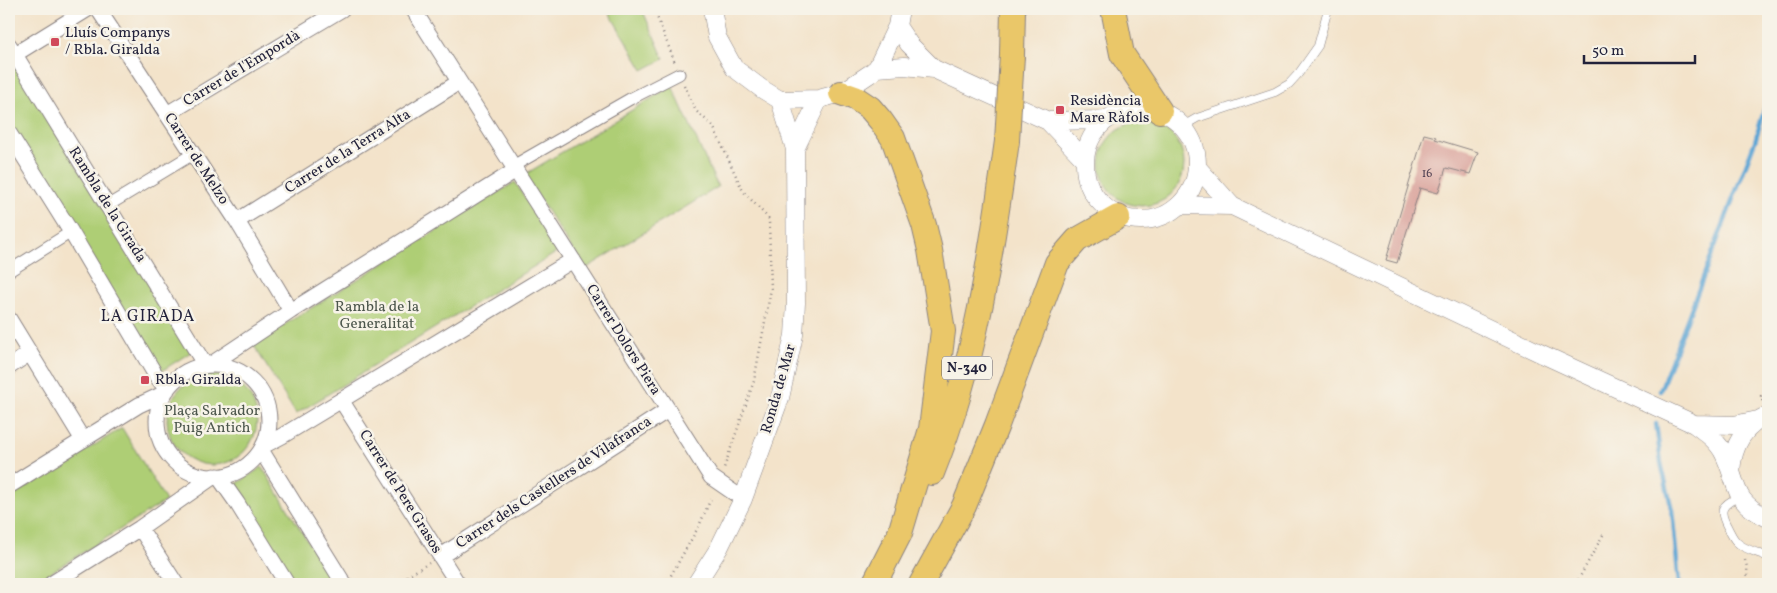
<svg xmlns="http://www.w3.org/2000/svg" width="1777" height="593" font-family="Vollkorn,serif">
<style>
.green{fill:#aece75;stroke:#687858}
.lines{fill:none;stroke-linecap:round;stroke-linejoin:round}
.stream{stroke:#5da5d4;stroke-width:4.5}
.building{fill:#d89d96}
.service-casing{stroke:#8a8282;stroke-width:9}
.pedestrian-casing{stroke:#8a8282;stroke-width:13}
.minor-casing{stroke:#8a8282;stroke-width:17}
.tertiary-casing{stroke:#8a8282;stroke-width:19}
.trunk-casing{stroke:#8a8282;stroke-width:26}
.path{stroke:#8a8282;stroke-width:2.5;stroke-dasharray:1 4;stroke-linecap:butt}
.service{stroke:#fff;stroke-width:8}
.pedestrian{stroke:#fff;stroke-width:11}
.minor{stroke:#fff;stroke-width:15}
.tertiary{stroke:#fff;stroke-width:18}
.trunk{stroke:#eac769;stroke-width:24}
.trunk-bridge-casing{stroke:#8a8282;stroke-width:26;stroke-linecap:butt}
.trunk-bridge{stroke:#eac769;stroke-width:24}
.poi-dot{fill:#d1495b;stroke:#f7f3e8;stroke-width:2}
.labels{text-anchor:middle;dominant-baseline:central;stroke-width:5;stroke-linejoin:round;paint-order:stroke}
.number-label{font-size:12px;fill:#504152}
.shield{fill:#f7f3e8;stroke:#62616f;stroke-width:1}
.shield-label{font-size:14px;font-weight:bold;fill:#22223b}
.poi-label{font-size:15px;fill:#22223b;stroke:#f7f3e8;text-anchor:start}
.street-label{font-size:15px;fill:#22223b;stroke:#f7f3e8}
.park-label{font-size:15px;fill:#4c564c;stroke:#f7f3e8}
.neighbourhood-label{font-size:16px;letter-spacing:1px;fill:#22223b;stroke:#f7f3e8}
</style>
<rect width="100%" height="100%" fill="#f7f3e8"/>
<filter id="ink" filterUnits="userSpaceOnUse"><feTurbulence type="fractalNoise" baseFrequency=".02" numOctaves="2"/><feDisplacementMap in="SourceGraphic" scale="10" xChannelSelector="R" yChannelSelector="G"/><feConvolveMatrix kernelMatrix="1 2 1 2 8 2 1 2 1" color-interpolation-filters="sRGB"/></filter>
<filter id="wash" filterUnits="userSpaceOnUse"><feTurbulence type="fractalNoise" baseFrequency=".0096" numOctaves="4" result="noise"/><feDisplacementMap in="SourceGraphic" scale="20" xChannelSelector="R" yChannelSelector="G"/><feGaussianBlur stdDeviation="1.12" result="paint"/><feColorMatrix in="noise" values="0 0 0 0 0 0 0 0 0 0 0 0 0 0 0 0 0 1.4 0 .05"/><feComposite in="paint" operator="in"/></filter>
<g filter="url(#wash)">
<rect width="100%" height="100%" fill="#f3e3ca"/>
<!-- green -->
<path class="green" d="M607,9H642L664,59L643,70Z
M14,64L191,352L160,372L9,123V67Z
M672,86L718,187L585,269L524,175Z
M1100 164a42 42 0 1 1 84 0a42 42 0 1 1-84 0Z
M515,182L559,251L296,414L253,344Z
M167 420a45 45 0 1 1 90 0a45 45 0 1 1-90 0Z
M122,428L166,501L32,584H9V498Z
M262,467L334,584H293L232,487Z"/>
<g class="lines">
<!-- stream -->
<path class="stream" d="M1660,391L1755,141L1768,97
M1656,424L1661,463L1672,510L1679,584"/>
</g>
<g id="blocks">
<!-- building -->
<path class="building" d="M1424,134L1436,137L1435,139L1478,152L1470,174L1446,168L1438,193L1420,188L1397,263L1386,260Z"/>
</g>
</g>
<g filter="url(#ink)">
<use href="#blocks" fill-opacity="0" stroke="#8a8282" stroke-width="1"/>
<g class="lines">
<!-- service casing -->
<g class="service-casing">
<path id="service" d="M1183,126L1197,118L1275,92L1289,84L1299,73L1318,46L1328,9
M1740,496C1721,505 1718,510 1728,528C1731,534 1734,541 1739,544C1747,550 1759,553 1768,557"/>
</g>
<!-- pedestrian casing -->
<g class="pedestrian-casing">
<path id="pedestrian" d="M513,166L630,99L679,74
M107,206L193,154
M9,271L71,232"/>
</g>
<!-- minor casing -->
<g class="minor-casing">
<path id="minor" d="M98,9L237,221L291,311
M413,9L711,477L743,499
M9,45L205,365
M9,58L88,9
M167,114L342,9
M9,133L71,232L155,374L167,390
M237,221L459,82
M9,319L83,440
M210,365L291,311L516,170
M157 421a56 56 0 1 1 112 0a56 56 0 1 1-112 0Z
M9,367L30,353
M341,400L458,584
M263,446L282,436L573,260
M261,450L344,584
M218,476L237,503L287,584
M9,486L139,405L165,393
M140,528L176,584
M441,556L668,410
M51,584L140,528L214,476"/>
</g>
<!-- tertiary casing -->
<g class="tertiary-casing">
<path id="tertiary" d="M712,9L717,37L734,68L762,89L780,100L819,99L841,93L871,73L877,68L897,26L900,9
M897,26L909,44L934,69L1048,121L1085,160
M877,68L904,66L934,69
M1085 164a56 56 0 1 1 112 0a56 56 0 1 1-112 0Z
M1048,121L1107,120
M795,149L819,99
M1197,167L1232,206L1542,354L1694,424C1705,432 1718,441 1724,454C1739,485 1731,501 1768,518
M1180,205L1232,206
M1694,424L1734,425L1758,420
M1731,471C1733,444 1744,426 1768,415
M696,584L719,548L743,499L780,398L794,335L796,303L795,149L780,100"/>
</g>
<!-- trunk casing -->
<g class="trunk-casing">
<path id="trunk" d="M1113,9L1122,54L1160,111
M1012,55L1013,9
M841,93L855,98L870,108L881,121L893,138L924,225L930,250L943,331L931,429L900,533L874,584
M932,473C975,366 991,256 1007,141
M921,584L964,506L997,425L1057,263L1077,240L1118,217"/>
</g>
<!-- path -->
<path class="path" d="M654,9L675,63
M684,85L696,111L713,126L743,191L769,219L771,289L754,381L724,468
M1763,401L1761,396L1768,389
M1745,560L1747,567L1748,584
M394,584L429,563
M666,584L699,526L712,496
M1576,584L1604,533"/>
<!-- service -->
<use href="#service" class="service"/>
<!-- pedestrian -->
<use href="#pedestrian" class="pedestrian"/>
<!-- minor -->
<use href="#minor" class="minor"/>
<!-- tertiary -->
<use href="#tertiary" class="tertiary"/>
<!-- trunk -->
<use href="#trunk" class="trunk"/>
<!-- trunk-bridge casing -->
<g class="trunk-bridge-casing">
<path id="trunk-bridge" d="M1007,141L1012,55"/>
</g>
<!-- trunk-bridge -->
<use href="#trunk-bridge" class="trunk-bridge"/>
</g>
</g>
<!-- markers -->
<g class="poi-dot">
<rect x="50" y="37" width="10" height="10" rx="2.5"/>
<rect x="1055" y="105" width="10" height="10" rx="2.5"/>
<rect x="140" y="375" width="10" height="10" rx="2.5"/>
</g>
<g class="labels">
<!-- number labels -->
<g class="number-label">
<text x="1427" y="174">16</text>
</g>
<!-- shield labels -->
<rect class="shield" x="942" y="356.5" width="50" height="23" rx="4"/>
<g class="shield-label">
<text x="967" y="368">N-340</text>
</g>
<!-- poi labels -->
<g class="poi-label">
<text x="65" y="33">Lluís Companys<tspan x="65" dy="17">/ Rbla. Giralda</tspan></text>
<text x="1070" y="101">Residència<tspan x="1070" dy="17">Mare Ràfols</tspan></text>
<text x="155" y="380">Rbla. Giralda</text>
</g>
<!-- street labels -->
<g class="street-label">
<text transform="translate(242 69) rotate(-31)">Carrer de l'Empordà</text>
<text transform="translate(348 152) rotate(-32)">Carrer de la Terra Alta</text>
<text transform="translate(196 159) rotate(57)">Carrer de Melzo</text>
<text transform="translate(107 205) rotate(58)">Rambla de la Girada</text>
<text transform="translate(623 340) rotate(58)">Carrer Dolors Piera</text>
<text transform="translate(779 389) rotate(-74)">Ronda de Mar</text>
<text transform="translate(554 483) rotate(-33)">Carrer dels Castellers de Vilafranca</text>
<text transform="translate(400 492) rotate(58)">Carrer de Pere Grasos</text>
</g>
<!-- park labels -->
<g class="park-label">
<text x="377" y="307">Rambla de la<tspan x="377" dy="17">Generalitat</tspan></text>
<text x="212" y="411">Plaça Salvador<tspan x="212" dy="17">Puig Antich</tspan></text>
</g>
<!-- neighbourhood labels -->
<g class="neighbourhood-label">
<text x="148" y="317">LA GIRADA</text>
</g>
</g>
<!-- margin -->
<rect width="1777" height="593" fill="none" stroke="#f7f3e8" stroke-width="30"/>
<!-- scale -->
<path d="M1584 55v8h111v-8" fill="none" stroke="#22223b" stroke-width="2.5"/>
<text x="1592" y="55" font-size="15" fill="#22223b" stroke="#f7f3e8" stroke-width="4" paint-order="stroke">50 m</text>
</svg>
